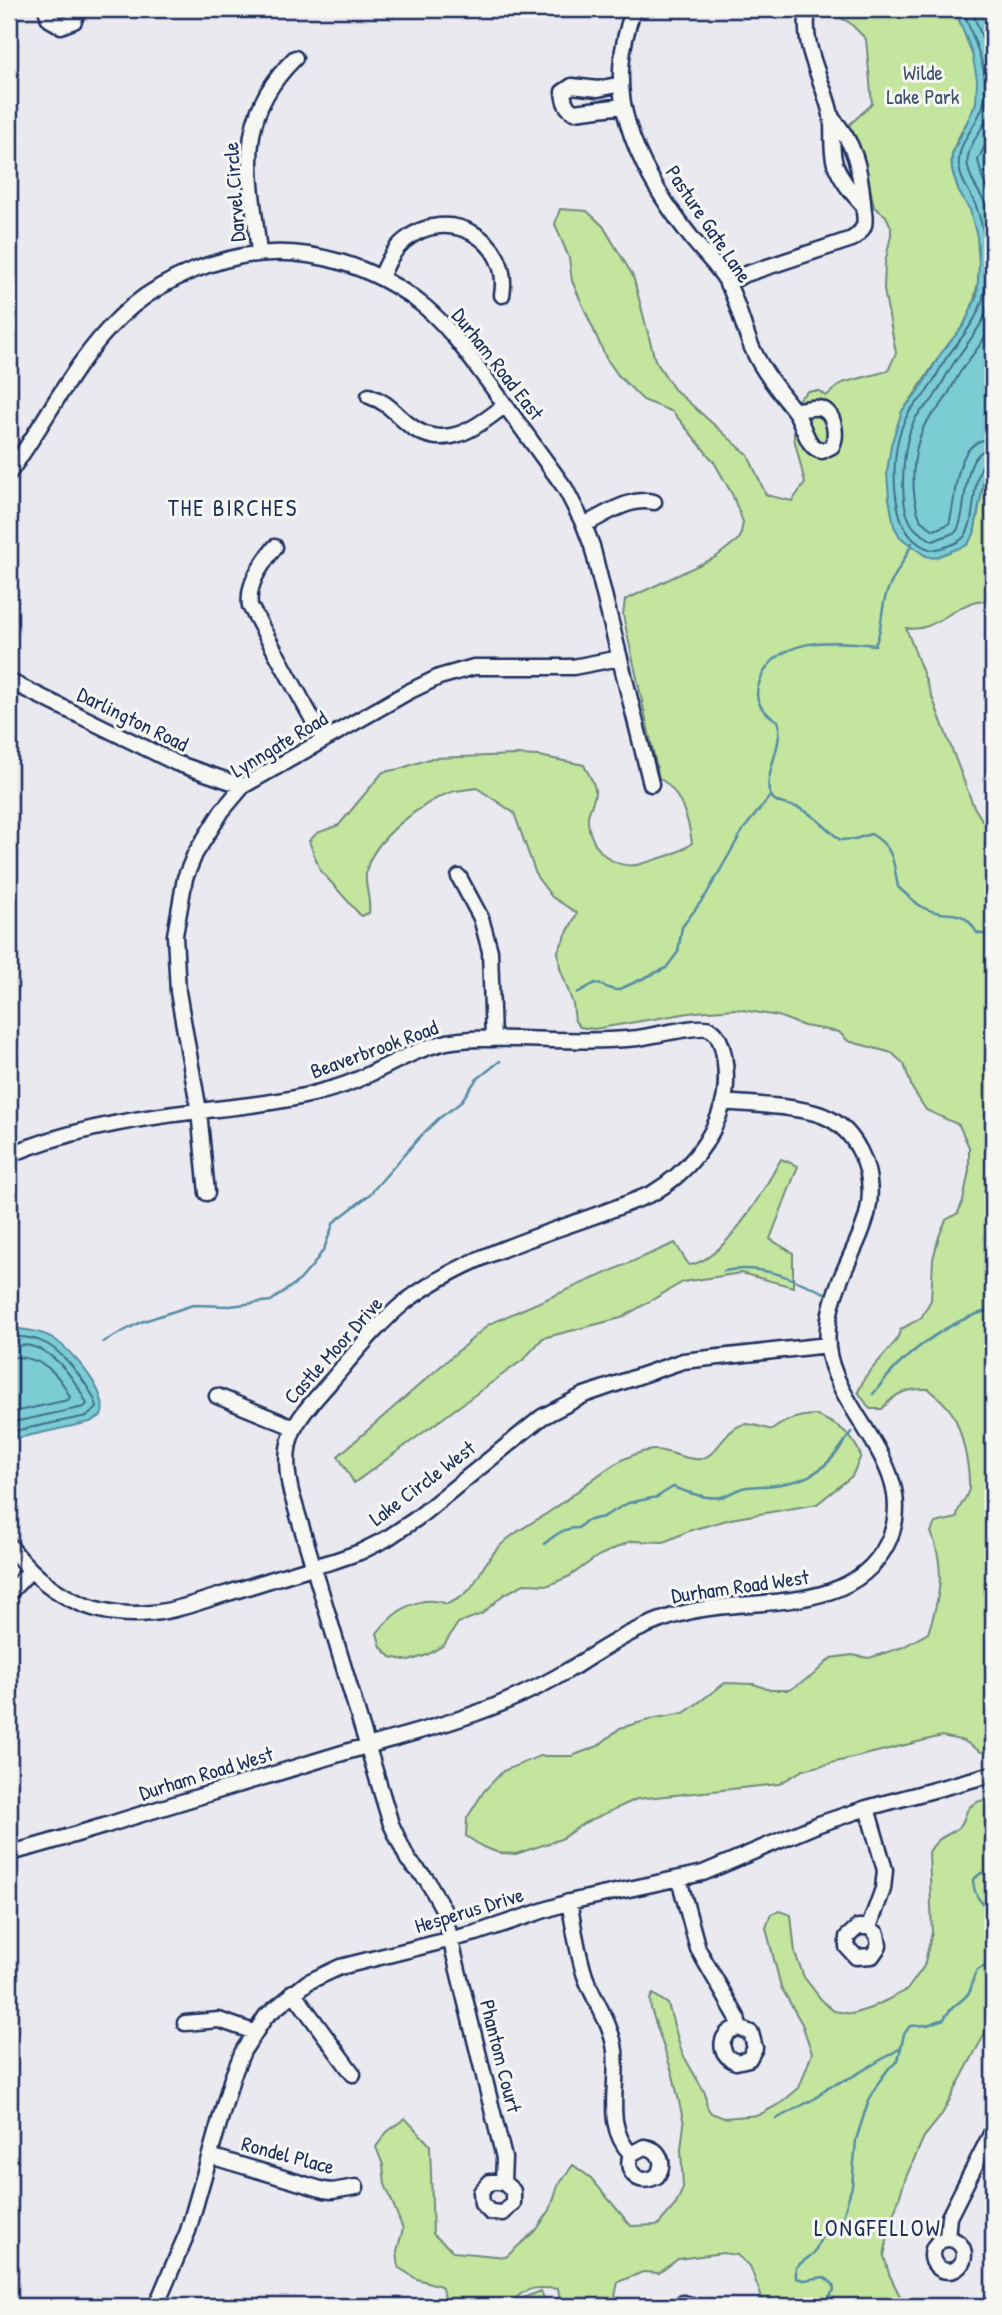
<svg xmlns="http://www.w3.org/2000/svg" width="1002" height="2315" font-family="'Patrick Hand',sans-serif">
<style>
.green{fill:#c3e59e;stroke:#6f8a7e;stroke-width:2}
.water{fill:#7bccd4;stroke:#558da5;stroke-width:2}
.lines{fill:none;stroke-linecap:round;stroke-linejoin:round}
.shore{stroke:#416e8d;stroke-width:2}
.stream{stroke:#558da5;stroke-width:2.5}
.minor-casing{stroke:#1b2f5e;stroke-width:19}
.minor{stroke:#f6f6f2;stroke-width:14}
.labels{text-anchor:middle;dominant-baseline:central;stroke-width:6;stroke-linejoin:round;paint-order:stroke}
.park-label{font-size:21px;fill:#3d536b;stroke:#f6f6f2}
.street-label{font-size:21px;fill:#1b2f5e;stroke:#f6f6f2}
.neighbourhood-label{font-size:23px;letter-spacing:2px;fill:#1b2f5e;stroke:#f6f6f2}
</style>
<rect width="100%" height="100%" fill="#ebe9f0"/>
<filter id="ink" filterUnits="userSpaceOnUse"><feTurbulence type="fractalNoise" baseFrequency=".0143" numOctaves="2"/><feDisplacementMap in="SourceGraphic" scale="14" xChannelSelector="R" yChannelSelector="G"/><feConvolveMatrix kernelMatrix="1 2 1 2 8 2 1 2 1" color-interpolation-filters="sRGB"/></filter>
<g filter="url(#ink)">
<!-- green -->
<path class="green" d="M825,9H955C964,38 988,76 975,107C968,123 955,138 952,155C948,176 963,192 970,209C985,244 982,292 964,324C958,334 948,343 941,354C927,373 918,392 902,411L900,537L926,556L967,545L974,534L985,473L987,504L993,517V602C988,602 981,600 977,601C951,607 932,634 906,628L973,805L993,838V1751L981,1752L964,1741L942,1736L803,1770L779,1784L637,1799L584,1823L561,1839L516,1854L499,1853L483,1847L466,1836L467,1818L484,1791L503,1771L540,1756H572L598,1746L620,1728L656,1718L684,1713L725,1683L754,1684L770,1690H789L812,1676L831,1658L852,1655L869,1658L903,1647L928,1633C940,1597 946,1569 931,1532L935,1523L957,1518C956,1507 968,1499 969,1488C970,1469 962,1429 952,1413C946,1404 937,1396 929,1389C908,1388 896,1392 882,1409H870L858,1392L865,1377L896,1341L901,1329L921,1318L931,1300L933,1259L939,1236L946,1220L958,1213L963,1201L969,1170V1147L959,1125L926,1110L912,1088L904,1064L892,1053L848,1041L839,1032L804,1026L778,1016L736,1009L695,1012L594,1029L580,1027L575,1021L573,1004L560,968L558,951L577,913L552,897L537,877L514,813L477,788C470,789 462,790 455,791C425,799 368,842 366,875C365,888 371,899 369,913L361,916L320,870L309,841L317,833L339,825L383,772L399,769L432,758L516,755L539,756L584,765C587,772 595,783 595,790C596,799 589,808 588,817C587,846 613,872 641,864C659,858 677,855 692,843C689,820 680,790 659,778L623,615L625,600L716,557L740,538L743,522L732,494L714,462L673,412L643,400L618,375L606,358L572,281L569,258L555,224L560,209L587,211L603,226L633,276L655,360L674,389L748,455L766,495L792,501L805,483L794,438V403L808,391H819L826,396L842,383L888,371L896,353L884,290L885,263L891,235V227L886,216L874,207L864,159L848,126L872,104L866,39L850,23Z
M781,1159L798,1166L770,1239L793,1253V1287L741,1273L683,1282L621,1318L543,1338L524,1359L354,1483L338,1456L489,1324L675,1243L689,1265C725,1261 765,1188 781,1159Z
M815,1415C839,1425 851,1432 861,1456L852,1476L817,1504L731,1519L691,1530L664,1542L631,1541L598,1556L570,1576L549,1585L524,1584L503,1595L482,1614L458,1623L444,1645L427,1655L409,1661L391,1657L381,1647L377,1633C394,1611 419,1593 447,1604C479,1592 475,1573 496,1550C511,1533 533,1523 552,1510C581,1491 617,1453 653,1450C668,1449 685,1461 700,1459C719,1456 724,1427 746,1424C754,1424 764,1428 772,1430C786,1419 798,1416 815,1415Z
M993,1798V2018L941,2116L924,2137L906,2177L890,2226L884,2256L889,2274L900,2296L918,2306H765L750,2266L737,2255L723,2253L678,2259L659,2273L643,2272L618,2282L613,2306H561L558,2289C540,2287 528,2286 515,2299L517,2306H448L441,2286L417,2279L399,2268L397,2251L403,2229L385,2184L383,2165L376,2147L387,2132L405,2118L430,2145L433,2234L454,2252L506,2257L537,2229L550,2210L558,2185L573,2165L591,2178L631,2226L658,2225L676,2204L683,2188L681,2149L684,2124L673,2075L651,2009L650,1999L653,1994L668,2004L682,2053L705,2093L707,2107L711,2113L724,2118L759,2115L781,2103L799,2088L812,2053L802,2024L781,1987L766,1928L771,1914L779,1911L791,1915L795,1953L804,1977L824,2003L834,2011L852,2014L871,2008L907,1990L924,1966L932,1932L929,1852C938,1836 946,1837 958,1828C963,1824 964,1819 966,1813C970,1802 983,1800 993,1798Z
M541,2291L547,2306H533L531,2303L526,2305L523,2298Z"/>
<!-- water -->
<path class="water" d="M955,9H993V461L985,473L974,534L967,545L934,558L926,556L900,537L894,526L889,498L887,472L891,445L902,411L920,389L940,355L964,325L977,296L979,265L977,237L970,210L959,192L952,170V154L976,103L977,79L972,53Z
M19,1329C30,1330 41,1332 51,1337C70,1348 111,1394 101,1416L90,1422L9,1440V1331Z"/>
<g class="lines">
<!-- shore -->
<path class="shore" d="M963,9C972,39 993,74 983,106C976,127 957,143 959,165C960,182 972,193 977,209C986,234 990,272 983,298C977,321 961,338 947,357C939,369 934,382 925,394C920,401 912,406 908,414C893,439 892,480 898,508C902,528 911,544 932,550C942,548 956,545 963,538C978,522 969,481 986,459L993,457
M972,9C981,40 1001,74 992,108C986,127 964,146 968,167C970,180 978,190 984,201C990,213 992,230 993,243
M993,129L978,160L983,181L993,197
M993,285C991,319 969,339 952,366C945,377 940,388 933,399C928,406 919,411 915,419C903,442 897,502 912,525C916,532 926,537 933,541L956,532C970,510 958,451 993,448
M993,323C985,340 974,353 963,368C955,379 950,393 941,405C936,412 928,418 924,426C912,453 909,493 921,521L934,530L949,524C958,496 951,440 993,438
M9,1337C43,1335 58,1348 78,1374C86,1384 95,1396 97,1408L87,1416L9,1432
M9,1346C16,1346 23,1344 31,1346C56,1352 77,1382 87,1404L84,1407L9,1423
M9,1357C39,1356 57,1369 70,1397L68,1400L9,1413"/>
<!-- stream -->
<path class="stream" d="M912,543C905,560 894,575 887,592C880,610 883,629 875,645C834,640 771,635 758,687C754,703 764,713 778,721C785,743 761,779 771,796C777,805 787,804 796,807C813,813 826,828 840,840L855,839L871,834C895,848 893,862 898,887C906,894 915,903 924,908C949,921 960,903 977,933L993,936
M577,993L595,983C604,985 610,990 618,990L666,968L678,952L682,927L706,895L743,830L771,795
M724,1271C761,1263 794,1279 827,1294
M103,1342L141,1322L193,1305L230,1306L271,1301L300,1280L313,1265L324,1249L334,1222L369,1195L418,1139L438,1119L460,1103L476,1080L500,1061
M873,1394C902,1355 946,1321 993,1309
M544,1544C555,1535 563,1528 578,1528L586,1521L603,1517L628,1503L657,1497L673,1487C686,1492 708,1500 721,1497C730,1495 738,1488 747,1487C800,1484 822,1480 851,1432
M993,1876L981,1873L973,1880C974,1893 978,1902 989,1908L993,1919
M776,2119L816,2098L828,2087L850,2078L901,2048
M822,2306L834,2290L833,2284L824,2277L804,2280L796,2278V2267L814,2253L821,2238L836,2229L843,2217L852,2186L856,2140L868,2102L878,2083L889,2068L898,2061L904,2034L910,2026L927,2025L944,2019C952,2003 963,2003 970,1991C973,1984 972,1975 978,1970C981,1967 989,1965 993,1963"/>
<!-- minor casing -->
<g class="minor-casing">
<path id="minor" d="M46,9L49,19L61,26L74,21L78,9
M634,9C620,45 616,86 628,124C640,165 664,203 690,236C702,252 717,265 727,282C739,304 743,330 754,352C764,373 779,391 793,409C804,421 805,448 822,451L832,446C838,434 834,409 818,408C811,407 802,410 794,410
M808,9C801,48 823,78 831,115C834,131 830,147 835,164C841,180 851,192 863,205
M621,84L598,89L572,86L563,92C564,101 566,108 574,112L623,106
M259,253C251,174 232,120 295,58
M381,277C387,264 392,251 404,241C447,204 512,239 502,295
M727,284L743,275L852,239C870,226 864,220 863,202C860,169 855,142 831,117
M369,396C389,403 393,412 408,424C443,453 477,428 505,405
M9,473C46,422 74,361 120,317C153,285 197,265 242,256C307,244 375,266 425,307C450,328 468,355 487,380C513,416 539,452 565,488L584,525L592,546L651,784
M584,525C606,514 629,497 654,502
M275,547C262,565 247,582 250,606L324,740
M9,681L176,763L243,786
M459,877L481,918L490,951L493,1039
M9,1155C68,1130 135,1118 199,1111C234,1107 269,1104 304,1096C321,1092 338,1088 354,1081C385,1068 414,1049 447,1042C472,1037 497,1039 521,1039C560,1040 599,1042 638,1038C653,1036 700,1024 710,1029C728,1039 728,1087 723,1104C711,1143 688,1172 653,1193C571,1229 477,1247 405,1302C378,1324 355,1353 332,1380C298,1419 278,1435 291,1492L391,1824L408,1860L427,1880L443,1909L504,2158L503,2182H490L481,2192L482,2204L490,2212L503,2213L513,2203V2191L503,2182
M207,1193L199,1111L178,992L175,935L185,878L195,854L222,811L243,786L408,692L439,677L474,667H573L620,658
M217,1396L293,1427
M9,1545C44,1592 92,1620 152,1613C177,1611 201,1601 225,1594C261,1583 297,1571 334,1561L360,1552L386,1539L416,1519L542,1417L584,1395L683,1361L828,1345
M9,1593L30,1571
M867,1808L885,1870L883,1889L869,1927H858L847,1937V1947L856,1957L872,1956L879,1946L877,1934L869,1927
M9,1853C41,1846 72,1835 104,1826C157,1809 211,1793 264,1777C301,1766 337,1754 374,1744C413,1733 452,1723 490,1708C518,1697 546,1684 572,1668C612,1643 641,1623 688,1612C753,1596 851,1616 887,1544C924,1471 836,1414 828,1348C825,1316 836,1288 849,1260C856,1244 865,1227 868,1210C876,1171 856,1124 815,1113C786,1105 753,1105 724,1102
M679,1879L698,1949L737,2017L739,2028C719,2031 716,2054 736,2062L749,2059L755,2048L751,2033L739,2028
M569,1902C574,1926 577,1952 585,1976C594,2001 612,2024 615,2051C619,2086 603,2125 631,2154C624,2172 639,2187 657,2176C666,2163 660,2149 644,2147L631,2154
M293,1992L353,2074
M185,2023L219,2020L254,2032
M210,2156L324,2190L332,2191L356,2187
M947,2238L949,2217L993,2130
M932 2255a16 16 0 1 1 32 0a16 16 0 1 1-32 0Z
M156,2306L188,2231L232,2078L243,2051L266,2016L308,1982L340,1967L476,1933L569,1902L703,1873L819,1824L867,1808L993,1774
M676,2306L683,2303L695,2306"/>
</g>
<!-- minor -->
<use href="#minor" class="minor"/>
</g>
</g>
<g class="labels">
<!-- park labels -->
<g class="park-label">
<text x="923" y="72">Wilde<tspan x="923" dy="24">Lake Park</tspan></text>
</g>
<!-- street labels -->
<g class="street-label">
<text transform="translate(234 192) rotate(-94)">Darvel Circle</text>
<text transform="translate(709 224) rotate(56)">Pasture Gate Lane</text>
<text transform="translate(498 364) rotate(52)">Durham Road East</text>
<text transform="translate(133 719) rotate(26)">Darlington Road</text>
<text transform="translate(279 744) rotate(-31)">Lynngate Road</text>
<text transform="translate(374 1049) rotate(-20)">Beaverbrook Road</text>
<text transform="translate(333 1350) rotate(-48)">Castle Moor Drive</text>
<text transform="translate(422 1483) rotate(-37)">Lake Circle West</text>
<text transform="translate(740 1586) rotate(-8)">Durham Road West</text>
<text transform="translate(206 1773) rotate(-17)">Durham Road West</text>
<text transform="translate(469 1910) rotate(-17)">Hesperus Drive</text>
<text transform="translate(501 2056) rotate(76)">Phantom Court</text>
<text transform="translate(288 2155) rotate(15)">Rondel Place</text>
</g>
<!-- neighbourhood labels -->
<g class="neighbourhood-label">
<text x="233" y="507">THE BIRCHES</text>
<text x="878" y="2227">LONGFELLOW</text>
</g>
</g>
<!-- margin -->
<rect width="1002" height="2315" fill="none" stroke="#f6f6f2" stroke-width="35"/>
<rect x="18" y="18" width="967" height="2280" fill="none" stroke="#1b2f5e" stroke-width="2.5" filter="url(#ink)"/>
</svg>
